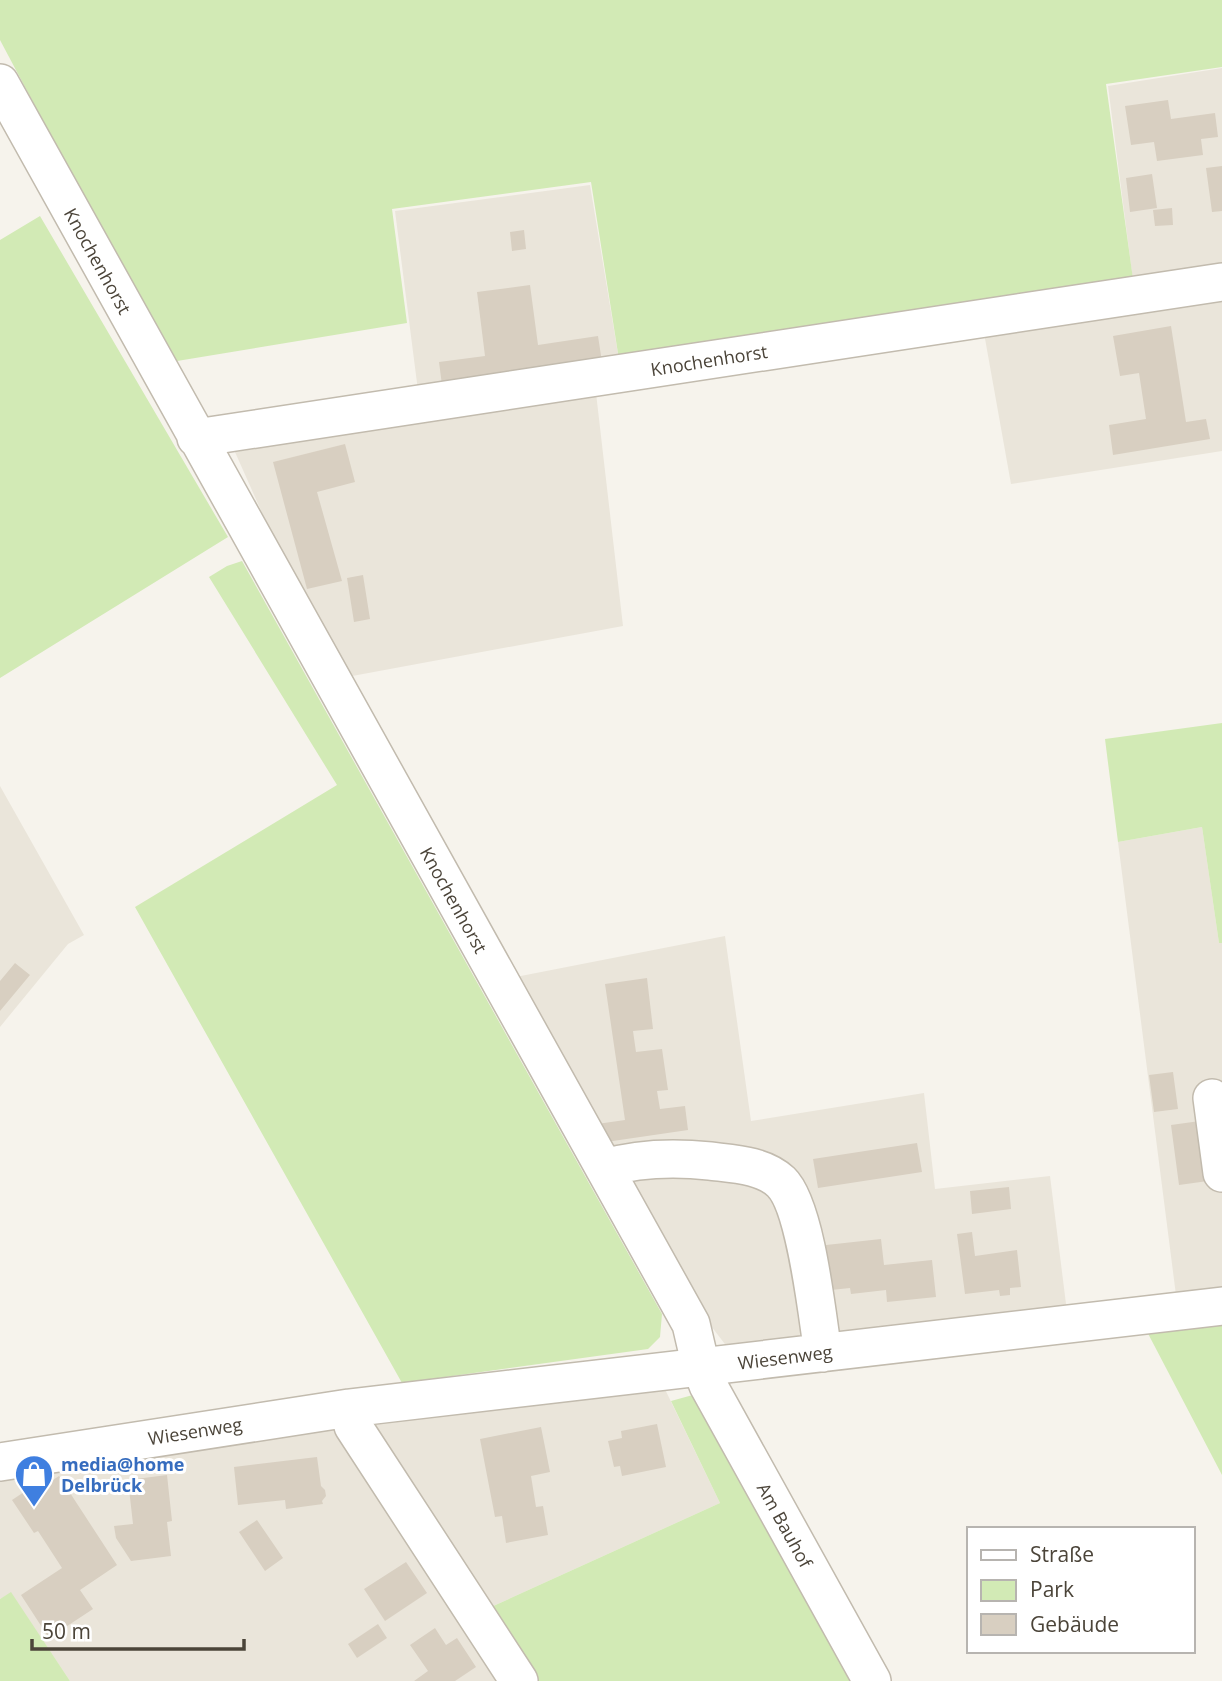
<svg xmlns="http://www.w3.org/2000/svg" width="1222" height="1681" font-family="'Open Sans',sans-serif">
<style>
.residential{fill:#eae5da}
.green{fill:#d2eab5}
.building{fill:#d8cfc1}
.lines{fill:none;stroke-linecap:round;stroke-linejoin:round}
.minor-casing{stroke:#c2bbae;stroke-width:40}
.minor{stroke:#fff;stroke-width:37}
.labels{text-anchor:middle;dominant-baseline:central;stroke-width:6;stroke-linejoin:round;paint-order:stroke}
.street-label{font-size:18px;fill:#4b4439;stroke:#fff}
.shop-label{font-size:18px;font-weight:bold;fill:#366cbe;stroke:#fff;text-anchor:start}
</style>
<rect width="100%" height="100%" fill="#f6f3ec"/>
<!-- residential -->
<path class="residential" d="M1222,68V451L1011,484L984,333L1136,304L1108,86Z
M590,185L620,366L596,393L623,626L336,679L235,452L422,422L395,211Z
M0,786L84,935L68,944L0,1027Z
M1202,827L1219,943H1222V1297L1177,1303L1118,842Z
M725,936L751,1121L924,1093L935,1189L1050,1176L1067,1312L731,1352L708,1322L506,979Z
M661,1381L720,1503L480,1612L514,1681H70L11,1593L0,1599V1478Z"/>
<!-- green -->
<path class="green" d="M0,0H1222V67L1106,84L1133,279L620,366L591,182L392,209L407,323L171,362L0,40Z
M40,216L228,537L0,678V240Z
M242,561L662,1314L660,1337L648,1349L402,1383L135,907L337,785L209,577L227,566Z
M1222,723V943H1219L1202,827L1118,842L1105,739Z
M1222,1316V1475L1143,1324Z
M700,1393L862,1681H526L480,1612L720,1503L671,1401Z
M11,1592L70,1681H0V1599Z"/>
<!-- building -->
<path class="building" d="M1168,100L1171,119L1215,113L1218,137L1201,139L1203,155L1157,161L1154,142L1131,145L1125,106Z
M1222,166V211L1212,212L1206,168Z
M1152,174L1157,208L1130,212L1126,178Z
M1172,208L1173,225L1155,226L1153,210Z
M524,230L526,249L512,251L510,232Z
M530,285L538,345L598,336L602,362L442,385L439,362L485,356L477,292Z
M1171,326L1186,422L1206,419L1210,439L1113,455L1109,425L1146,419L1139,373L1120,376L1113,336Z
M345,444L355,482L317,492L342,581L307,589L273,462Z
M363,575L370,619L354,622L347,578Z
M15,963L30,975L0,1011V981Z
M647,978L653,1029L633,1031L636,1052L662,1049L668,1090L657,1091L660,1109L685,1106L688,1130L606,1142L597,1124L625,1120L605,984Z
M1173,1072L1178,1109L1154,1112L1149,1075Z
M1207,1120L1215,1180L1179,1185L1171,1125Z
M917,1143L922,1172L818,1188L813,1159Z
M1009,1187L1011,1209L972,1214L970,1191Z
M972,1232L975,1256L1017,1250L1021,1287L1010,1288V1295L1000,1296L999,1290L965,1294L957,1234Z
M881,1239L884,1265L932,1260L936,1297L887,1302L886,1290L851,1294L850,1288L831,1290L817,1246Z
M657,1424L666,1467L622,1476L620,1466L614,1467L608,1441L622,1438L621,1431Z
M541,1427L550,1472L531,1476L536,1507L543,1506L548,1535L506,1543L502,1516L495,1517L480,1439Z
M317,1457L321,1486L325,1490L326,1496L322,1501L323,1504L286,1509L285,1500L238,1505L234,1467Z
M167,1475L172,1521L167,1522L171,1556L131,1561L116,1538L114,1526L133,1524L128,1480Z
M59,1476L117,1565L80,1590L93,1609L49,1638L21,1595L62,1568L38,1531L34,1533L12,1500L36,1484L39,1489Z
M257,1520L283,1558L265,1571L239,1532Z
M406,1562L427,1593L385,1621L364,1589Z
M378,1624L387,1638L357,1658L348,1644Z
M435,1628L446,1645L457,1638L476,1667L455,1681H414L428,1671L410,1645Z"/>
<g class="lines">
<!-- minor casing -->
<g class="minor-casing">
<path id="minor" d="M0,83L691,1324L701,1367L708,1385L872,1681
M196,438L1222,282
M1212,1098L1222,1173
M604,1168C639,1158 674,1157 710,1161C734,1164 763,1165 781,1182C806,1206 817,1315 823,1353
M349,1408L353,1426L519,1681
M0,1462L349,1408L1222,1306"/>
</g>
<!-- minor -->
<use href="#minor" class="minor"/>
</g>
<!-- icons -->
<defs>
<g id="shop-pin" transform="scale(2.0125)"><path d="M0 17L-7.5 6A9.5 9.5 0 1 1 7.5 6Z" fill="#3f7fe0" stroke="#fff"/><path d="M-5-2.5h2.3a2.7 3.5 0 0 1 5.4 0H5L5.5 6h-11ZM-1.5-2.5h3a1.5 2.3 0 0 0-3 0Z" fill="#fff"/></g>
</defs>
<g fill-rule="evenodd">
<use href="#shop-pin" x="34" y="1474"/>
</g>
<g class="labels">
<!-- street labels -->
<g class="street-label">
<text transform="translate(98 261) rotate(61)">Knochenhorst</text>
<text transform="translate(709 360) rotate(-9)">Knochenhorst</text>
<text transform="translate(454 900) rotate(61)">Knochenhorst</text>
<text transform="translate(785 1357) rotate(-7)">Wiesenweg</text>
<text transform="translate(195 1431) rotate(-9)">Wiesenweg</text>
<text transform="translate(785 1525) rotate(61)">Am Bauhof</text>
</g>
<!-- shop labels -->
<g class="shop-label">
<text x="61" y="1464">media@home<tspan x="61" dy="21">Delbrück</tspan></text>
</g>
</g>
<!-- legend -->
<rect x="967" y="1527" width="228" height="126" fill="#ffffff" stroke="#b7b4b0" stroke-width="2"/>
<rect x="981" y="1550" width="35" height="10" fill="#ffffff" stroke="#b7b4b0" stroke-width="2"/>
<text x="1030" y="1562" font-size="21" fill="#4b4439">Straße</text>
<rect x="981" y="1580" width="35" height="21" fill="#d2eab5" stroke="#b7b4b0" stroke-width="2"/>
<text x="1030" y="1597" font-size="21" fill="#4b4439">Park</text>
<rect x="981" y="1614" width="35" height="21" fill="#d8cfc1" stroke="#b7b4b0" stroke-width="2"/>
<text x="1030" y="1632" font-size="21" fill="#4b4439">Gebäude</text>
<!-- scale -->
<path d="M32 1639v10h212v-10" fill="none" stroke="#4b4439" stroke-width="3.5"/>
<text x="42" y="1639" font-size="21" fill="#4b4439" stroke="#ffffff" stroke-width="5" paint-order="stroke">50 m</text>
</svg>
